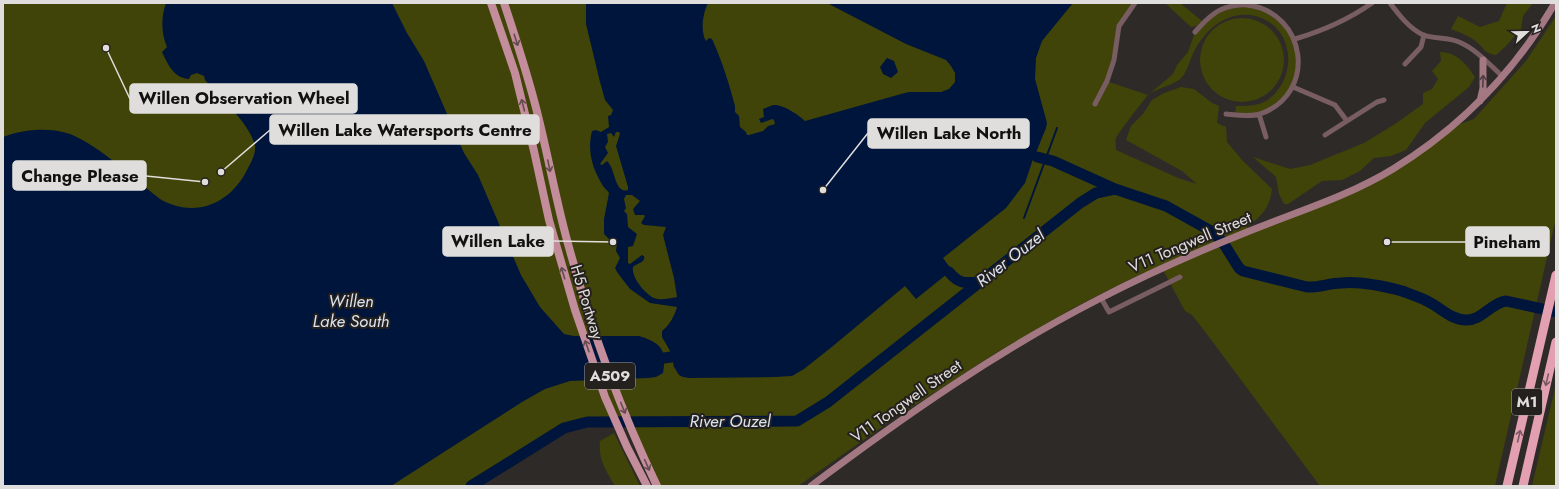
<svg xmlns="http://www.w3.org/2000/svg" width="1559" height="489" font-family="Jost,sans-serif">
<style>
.green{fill:#414408}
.water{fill:#00153b;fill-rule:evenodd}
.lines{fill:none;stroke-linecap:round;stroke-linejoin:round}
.stream{stroke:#00153b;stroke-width:2}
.river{stroke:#00153b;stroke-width:11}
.street{stroke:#785d63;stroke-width:5}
.secondary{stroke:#a37883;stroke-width:7}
.primary{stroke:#c48d9b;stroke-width:8}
.highway{stroke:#e2a0b1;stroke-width:9}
.oneway{stroke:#644c50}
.oneway2{stroke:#503f41}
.oneway3{stroke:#795a60}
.labels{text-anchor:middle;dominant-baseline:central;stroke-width:4;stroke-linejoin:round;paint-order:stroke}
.shield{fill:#24201e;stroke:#a8a5a3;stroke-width:1}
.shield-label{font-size:15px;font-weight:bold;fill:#e0dedc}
.street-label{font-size:16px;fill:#e0dedc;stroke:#24201e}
.water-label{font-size:17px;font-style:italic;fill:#d9e3f1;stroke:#24201e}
.leader{fill:none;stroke:#e0dedc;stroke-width:1.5}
.callout-dot{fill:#e0dedc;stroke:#24201e;stroke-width:1.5}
.callout{fill:#e0dedc;stroke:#e0dedc;stroke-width:1.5}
.callout-label{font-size:17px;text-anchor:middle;font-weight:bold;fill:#111}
</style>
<rect width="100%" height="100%" fill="#2e2a28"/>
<!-- green -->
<path class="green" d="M3,3H1135L1119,26L1109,82L1148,95L1173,74L1177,65L1188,52L1195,32L1215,12L1234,6L1261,8L1290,30L1299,66L1286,96L1259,114L1235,115L1236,106C1246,106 1257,106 1266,101C1301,78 1294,21 1250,15C1223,12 1202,33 1192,56C1189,63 1186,75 1179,80C1170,86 1158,88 1149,94C1145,98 1119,132 1116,138C1115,141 1116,147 1116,150L1178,178L1197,184L1182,171L1126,140L1131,126L1143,114L1152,100L1164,93L1181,87L1194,89L1212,103L1219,106L1217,123L1226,127L1227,142L1242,160L1272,189C1270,207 1262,217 1247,226L1248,231L1368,183L1454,126L1474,119L1526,61L1556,16V218L1495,486H1320L1206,333L1192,315L1185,311L1162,268L1147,275L1145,272L1075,307L994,354L892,420L798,486H657L628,421L587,422L564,428L471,486H3Z
M1165,3H1180L1202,21L1196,26L1191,27Z
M1507,3H1533L1523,16L1521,29L1505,47L1496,55C1482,52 1487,51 1478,43C1470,36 1461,33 1451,29L1458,16L1480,27L1499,21Z
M1200 60a42 42 0 1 1 84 0a42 42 0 1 1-84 0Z
M1440,52C1457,52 1466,64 1475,77L1469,87L1425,123L1406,150L1391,156L1374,158L1360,171L1342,180L1322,181L1288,204H1284L1279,194L1276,177L1253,157L1290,169L1310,165L1364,143L1395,124L1423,104V93L1432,89L1438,79L1432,71L1441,61Z
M1556,384V486H1532Z
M614,433L640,486H615C606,470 598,460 600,441Z"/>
<!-- water -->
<path class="water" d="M166,3H392L407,33L424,61L464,153L478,175L521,275L540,307L564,334L574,336H639C661,343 667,349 663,373L656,377L648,378L570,381L545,389L522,402L391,486H3V137C22,129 51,127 70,134C100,146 134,179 160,199C195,219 231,204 248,168C252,161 256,153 255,145C249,123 220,97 205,80L204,76L197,73L191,75L189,79C174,78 168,65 162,52L167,47C161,33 161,17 166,3Z
M586,3H708C703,13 700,31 706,41L709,38L712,39C722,61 729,83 735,106V112L739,116L740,127L746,132L747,135H749L763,131L768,126L775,124L774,120L772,119L761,123L759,119L764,117L763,109C766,108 770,106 773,105C783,104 799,115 805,121L901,94L909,92H941L949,89L955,82V73L951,66L946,60L906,44L827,3H1073L1042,41L1036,58L1035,79L1047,123L1046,128L1035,155L1037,157L1033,159L1025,183L1006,208L943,258L952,270L916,299L905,286L833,346L804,369L792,376L775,377L689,378L683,377L679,375L674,367L670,351L662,337V331C669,326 675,315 677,307L650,303L630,289L617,272L615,268L620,258L616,251L617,243L614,239H609L604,234V219L609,193C607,190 605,189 603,186C592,168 587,151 592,131L596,130L601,132L609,127L608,116L611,115L613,110L605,100L600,82L586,24ZM616,132H619L620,134L616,146L628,187V190C614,194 616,169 607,161L602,165L600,164L608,153L605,147L608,142L607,134L611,133L614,137ZM626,195H632L640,201L633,209L635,215H644L645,216L641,223L644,225L666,227L663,235L674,278L677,297C669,298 662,301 654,298C645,294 631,277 633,267C637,263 646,263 644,256L642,255L630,264L628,263V247L633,246L637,234L628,227L627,214L624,211L626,208L624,199Z
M887,58L894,61L898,72L891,78L883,74L880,67Z"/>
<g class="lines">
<!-- stream -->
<path class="stream" d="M1024,218L1057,128"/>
<!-- river -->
<path class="river" d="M1037,157L1053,161L1115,189
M949,272C959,284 964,283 979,282
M664,358L671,357
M471,486L564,428L587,422L797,421L828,402L1080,203L1096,193L1115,189L1166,206L1211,231L1222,241L1239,268L1243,271L1307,287C1319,288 1329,283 1341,283C1360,281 1383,286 1402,291C1410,294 1419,297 1427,301C1440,307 1451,320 1466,320C1481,321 1491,303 1506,301L1556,312"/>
<!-- street -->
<path class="street" d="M1390,3C1399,15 1409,28 1423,35C1434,39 1448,37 1459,42C1476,49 1490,65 1503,77
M1195,32C1201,25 1208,18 1215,13C1223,7 1238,4 1247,5C1307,12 1318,94 1260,114C1250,117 1237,115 1226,114
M1295,39C1322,31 1348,20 1372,3
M1405,64L1421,47L1424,35
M1293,87L1335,105L1347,121
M1095,104L1107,81L1114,60L1119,26L1135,3
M1259,114L1266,137
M1325,135L1377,102L1384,100
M1101,298L1109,312L1180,277"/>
<!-- secondary -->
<path class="secondary" d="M1480,101L1483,88V60
M811,486C903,417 997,351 1099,299C1147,274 1197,252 1247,232C1296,212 1347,197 1393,169C1460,128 1515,71 1555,3"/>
<!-- primary -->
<path class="primary" d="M491,3L515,73L534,151L549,220L575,310L605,397L627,447L647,486
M504,3C515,36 526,70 535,104C548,153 556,203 570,251C592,332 621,411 657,486"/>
<!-- highway -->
<path class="highway" d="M1507,486L1556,275
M1523,486L1556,342"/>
</g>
<!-- one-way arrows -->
<defs><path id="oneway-shaft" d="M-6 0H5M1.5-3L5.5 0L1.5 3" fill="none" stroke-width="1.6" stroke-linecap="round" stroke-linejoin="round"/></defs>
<g class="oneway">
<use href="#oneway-shaft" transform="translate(516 40) rotate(72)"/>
<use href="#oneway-shaft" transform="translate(523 105) rotate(-104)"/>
<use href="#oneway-shaft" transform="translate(549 166) rotate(78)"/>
<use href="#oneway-shaft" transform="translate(563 273) rotate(-106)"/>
<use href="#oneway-shaft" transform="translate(587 346) rotate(-109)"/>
<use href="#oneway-shaft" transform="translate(623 408) rotate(68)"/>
<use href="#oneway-shaft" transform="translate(647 465) rotate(66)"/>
</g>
<use class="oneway2" href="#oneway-shaft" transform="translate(1483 81) rotate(-88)"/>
<g class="oneway3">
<use href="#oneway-shaft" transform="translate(1547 380) rotate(103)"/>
<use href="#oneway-shaft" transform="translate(1519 436) rotate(-77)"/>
</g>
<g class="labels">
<!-- shield labels -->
<g class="shield">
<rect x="585" y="363" width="50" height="26" rx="3"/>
<rect x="1512" y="389" width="30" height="26" rx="3"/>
</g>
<g class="shield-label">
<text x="610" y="376">A509</text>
<text x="1527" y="402">M1</text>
</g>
<!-- street labels -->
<g class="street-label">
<text transform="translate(1190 242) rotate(-23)">V11 Tongwell Street</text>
<text transform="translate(587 302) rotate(73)">H5 Portway</text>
<text transform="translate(906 401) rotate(-35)">V11 Tongwell Street</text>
</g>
<!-- water labels -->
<g class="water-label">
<text transform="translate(1010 258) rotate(-38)">River Ouzel</text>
<text x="351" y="301">Willen<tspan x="351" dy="20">Lake South</tspan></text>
<text x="730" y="421">River Ouzel</text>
</g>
</g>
<!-- callouts -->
<path class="leader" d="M106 48L130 99M221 172L270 130M823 190L868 133M205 182L146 176M613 242L553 241M1387 242L1466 242"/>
<g class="callout-dot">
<circle cx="106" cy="48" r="4"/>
<circle cx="221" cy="172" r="4"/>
<circle cx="823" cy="190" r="4"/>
<circle cx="205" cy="182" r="4"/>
<circle cx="613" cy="242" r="4"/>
<circle cx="1387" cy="242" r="4"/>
</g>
<g class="callout">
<rect x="130" y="84" width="227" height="29" rx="4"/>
<rect x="270" y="115" width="269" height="29" rx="4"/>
<rect x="868" y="119" width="161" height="29" rx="4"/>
<rect x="13" y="161" width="133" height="29" rx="4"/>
<rect x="443" y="227" width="110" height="29" rx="4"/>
<rect x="1466" y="227" width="83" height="29" rx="4"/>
</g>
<g class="callout-label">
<text x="244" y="104">Willen Observation Wheel</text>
<text x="405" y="136">Willen Lake Watersports Centre</text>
<text x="949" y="139">Willen Lake North</text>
<text x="80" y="182">Change Please</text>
<text x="498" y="247">Willen Lake</text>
<text x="1507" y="248">Pineham</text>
</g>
<!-- border -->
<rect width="1559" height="489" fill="none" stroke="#e0dedc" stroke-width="8"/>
<!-- north arrow -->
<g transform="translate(1527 32) rotate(68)" stroke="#24201e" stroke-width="3" paint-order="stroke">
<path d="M0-3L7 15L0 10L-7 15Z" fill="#e0dedc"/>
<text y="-6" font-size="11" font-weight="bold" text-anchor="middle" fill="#e0dedc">N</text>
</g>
</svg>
